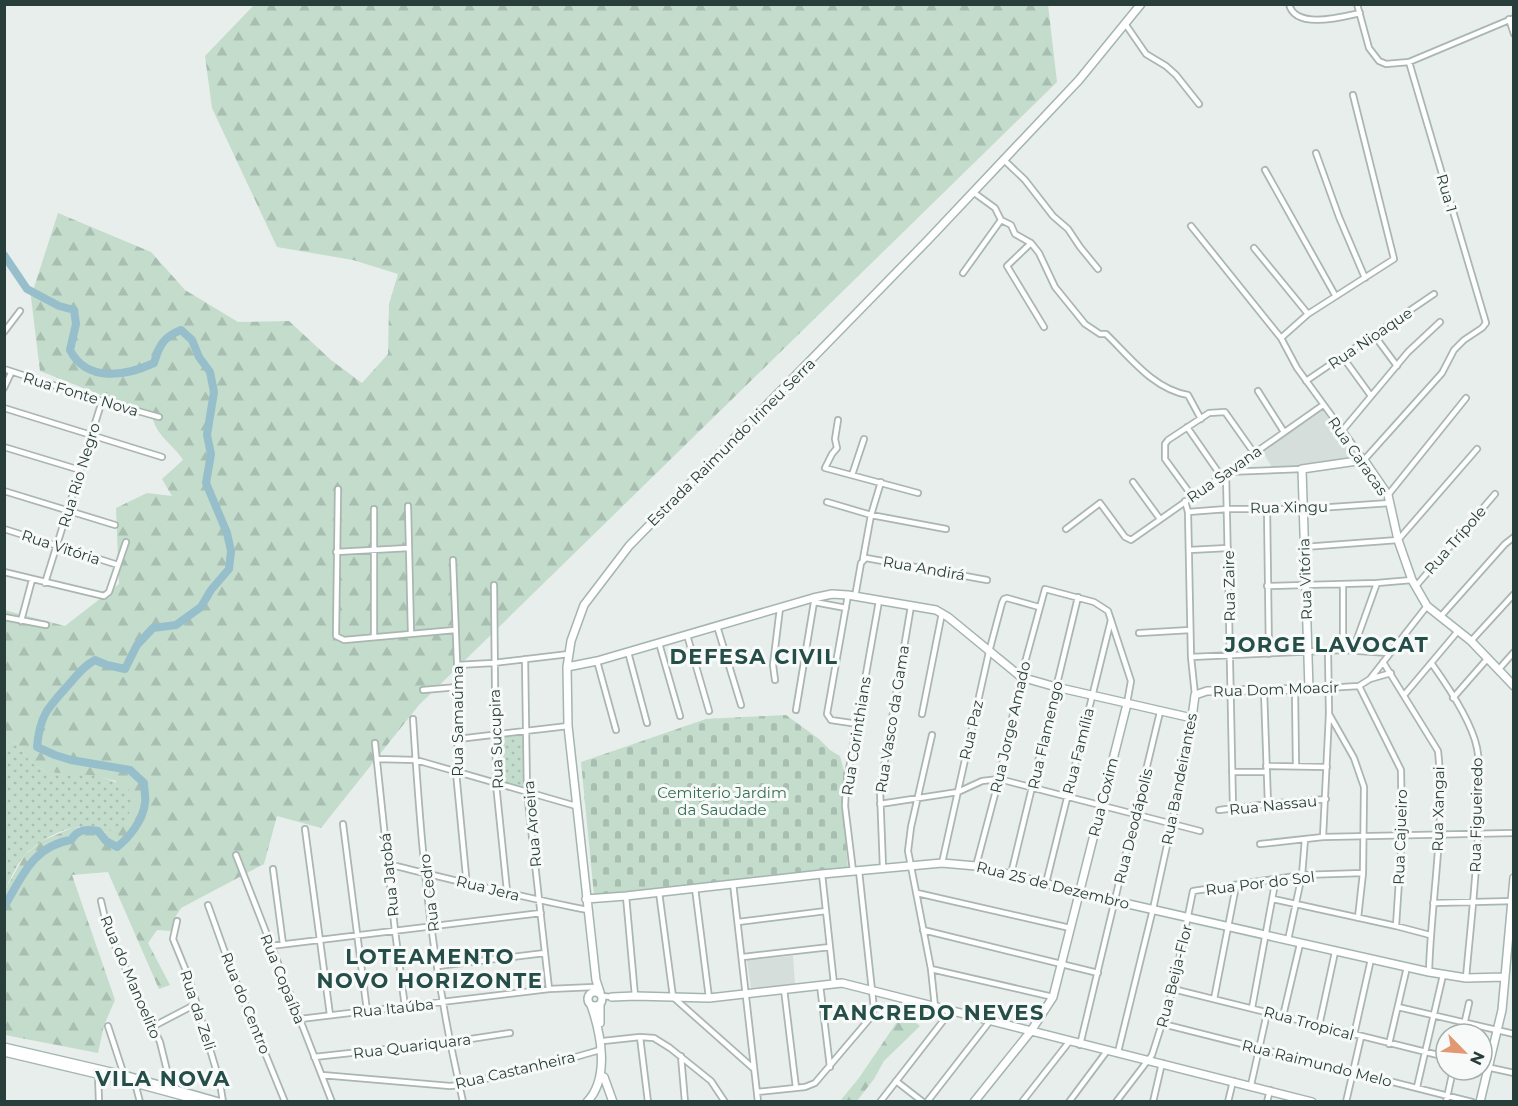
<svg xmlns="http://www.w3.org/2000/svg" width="1518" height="1106" font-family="Montserrat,sans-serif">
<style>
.built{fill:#d5dedb}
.forest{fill:url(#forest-firs)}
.cemetery{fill:url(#cemetery-stones)}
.park{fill:url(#park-dots)}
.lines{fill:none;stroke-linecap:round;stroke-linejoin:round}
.river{stroke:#96becb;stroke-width:8}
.street-casing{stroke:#aab6b2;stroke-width:8}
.secondary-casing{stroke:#a4b5b1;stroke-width:10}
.street{stroke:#fff;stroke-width:4.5}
.secondary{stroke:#fff;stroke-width:7}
.labels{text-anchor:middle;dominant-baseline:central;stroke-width:6;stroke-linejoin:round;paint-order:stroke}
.street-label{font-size:15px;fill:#283e3a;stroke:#f7faf9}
.park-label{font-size:15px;fill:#367153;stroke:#f7faf9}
.district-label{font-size:21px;font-weight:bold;letter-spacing:1.5px;fill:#264e48;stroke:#f7faf9}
</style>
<defs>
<pattern id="forest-firs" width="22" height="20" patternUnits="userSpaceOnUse" patternTransform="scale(1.5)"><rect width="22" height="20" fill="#c3dccc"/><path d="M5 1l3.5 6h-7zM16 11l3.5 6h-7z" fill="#a8beb0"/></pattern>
<pattern id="cemetery-stones" width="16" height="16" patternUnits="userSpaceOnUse" patternTransform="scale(1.5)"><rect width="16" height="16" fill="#c3dccc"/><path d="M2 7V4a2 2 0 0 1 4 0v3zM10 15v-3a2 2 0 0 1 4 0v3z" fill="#a8beb0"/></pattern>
<pattern id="park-dots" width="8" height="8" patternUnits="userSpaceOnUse" patternTransform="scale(1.5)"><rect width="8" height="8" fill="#c3dccc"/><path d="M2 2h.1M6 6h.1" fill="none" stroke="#a8beb0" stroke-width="1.8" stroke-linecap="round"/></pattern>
</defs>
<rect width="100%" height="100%" fill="#e7eeeb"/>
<!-- built -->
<path class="built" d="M1322,409L1355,457L1354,462L1273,469L1262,451Z
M793,956L795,984L751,988L747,960Z"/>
<!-- forest -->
<path class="forest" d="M254,5H1048L1057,82L419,705L321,828L277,816L264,864L181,908L174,919L172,931L157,930L148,943L170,985L159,989L108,872L72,875L115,1000L104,1025L98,1053L5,1035V890L25,855L42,841L74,827L106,833L116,781C108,779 100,777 92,776C59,772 36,779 18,744L5,741L4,610L65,626L119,584L116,508L147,493L172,496L162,479L183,460C173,444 155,435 152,415L40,371L31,297L58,213L151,252L185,290L238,322L289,321L331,360L362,383L388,354L389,304L398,274L353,260L277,247L212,108L205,56Z
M903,1013L920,1026L884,1061L874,1079L857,1101H840L859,1078Z"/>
<!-- cemetery -->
<path class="cemetery" d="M786,715L819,739L830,750L840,756L845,775L842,800L848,869L594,895L581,762L706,719Z"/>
<!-- park -->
<path class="park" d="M525,734V789L498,782V737Z
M5,741L18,744C38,782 62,770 96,776C110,779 120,784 131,791C130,818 131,820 106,833C81,817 46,835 26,854C17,863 11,878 5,890Z"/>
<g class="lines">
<!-- river -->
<path class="river" d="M4,255L27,289L59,306L74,310L76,324L70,350C87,383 126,376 154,363C159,346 163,337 181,330L192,340L199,357L210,372L214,392L207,435L211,454L206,483L227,533L231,551L229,569L211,590L201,607L176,625L153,628L137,645L125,669L107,665L95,660C84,666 79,673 71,682C49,707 40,713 37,747L55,755L71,760L130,770L144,783C144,789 146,797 145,803C143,820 130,837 117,847L106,841L98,831C86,829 78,829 71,840C33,846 22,877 4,907"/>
<!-- street casing -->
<g class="street-casing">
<path id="street" d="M1289,4C1295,30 1342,17 1360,13
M1357,4L1369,48L1379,61L1386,64L1409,62L1514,18
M1509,19L1514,34
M1126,25L1146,54L1166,66L1176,75L1199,104
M1316,153L1339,217L1365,278
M1003,159L1025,180L1053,216L1068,229L1080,247L1098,269
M1265,170L1335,295
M973,192L995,208L1001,220L1011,225L1015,234L1031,243L1039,253L1055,287L1085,324L1100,334H1106C1130,357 1153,389 1188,395L1201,419
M1191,226L1281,338L1297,368L1364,460L1442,373L1454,350L1464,340L1482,328L1486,323L1409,62
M1031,243L1007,266L1044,327
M1254,248L1308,314
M963,273L1001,220
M4,332L20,311
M1374,335L1397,366
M1281,338L1308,314L1394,259L1353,95
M1342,356L1371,396
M4,369L102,401L159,417
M1306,381L1434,294
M4,388L11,373
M1258,391L1284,432
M4,408L162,457
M838,420L835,439L837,448L832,454L825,468L918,493
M1187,427L1221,476
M1342,431L1408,352L1440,322
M4,447L80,470
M852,475L864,439
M1133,482L1160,519
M338,489L336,636L344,640L455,630
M4,491L115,525
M1388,495L1466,398
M1192,496L1165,459V444L1168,440L1209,413L1225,412L1254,453
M1185,501L1188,512L1191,657L1195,695
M827,502L871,515L946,529
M408,506L411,633
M1267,508L1269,654
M374,509V637
M1188,512L1227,509H1303L1390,503
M4,529L118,565
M1066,529L1100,503L1125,537L1131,540L1323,405
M1304,547L1398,540L1477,449
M1189,550L1228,548
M336,552L409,548
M863,559L871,515L881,482
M453,560L458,687V739L456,772L466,876L464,882
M4,572L104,596L109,592L126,542
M45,583L102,401
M494,585L496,784L507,891
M1267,586L1377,583L1412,580
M1416,586L1495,494
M848,595L827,714L831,720L858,724
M855,597L861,563L866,558L987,580
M814,602L846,608
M1441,616L1505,544L1514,537
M4,617L46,625
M21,621L32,580
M717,626L741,705
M1139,633L1190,630
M687,635L709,711
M1471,641L1514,594
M659,643L680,716
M1343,650V584
M1353,650L1377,583
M628,652L647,723
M1191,657L1343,650L1389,653
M525,659L527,792L549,989
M597,661L616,730
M1383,662L1438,751C1446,824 1431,899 1429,972
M1432,664C1447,685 1472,723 1477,748C1481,768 1479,788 1479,808C1478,865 1471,921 1466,978
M457,665L493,663L569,654
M1499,669L1514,652
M1370,679L1427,606
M775,680L773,665L780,608
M1359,686L1401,770L1402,835L1396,926
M1309,689L1359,686L1370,679L1391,673
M423,690L458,687
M1264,691L1268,804
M1295,691L1296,766
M1405,694L1458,631
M1453,698L1488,658
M796,710L814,602L813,598
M922,714L942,613
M1329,714L1354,758L1364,787L1363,873L1358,918
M413,719C419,813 426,909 443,1002C448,1035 456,1069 463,1102
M932,735L911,827L908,851L931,969L935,1007
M458,739L568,726
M375,743L395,931L405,1007
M377,759L416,760L576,806
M1266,766L1327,767
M1232,772H1266
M880,804L958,792L982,781L999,779L1200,831
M1233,808L1226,472L1302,469
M1219,810L1268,804L1326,799
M343,824L367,1011
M305,829L330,1015
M1323,837L1329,714L1328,651
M1260,844L1323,837L1514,833
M236,855L332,1102
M942,863L989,652L1002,603L1004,599L1007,598L1039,607
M387,864C454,880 520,897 588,910
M976,866L999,779L1021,677L1045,589L1094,602L1108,611L1131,681L1127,703
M883,868L880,790L911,606
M273,869L283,944
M853,871L845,806L846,786L879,601
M822,874L834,984
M1011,874L1078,597
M733,883L758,1102
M1046,883L1111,620
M695,888L709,998
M659,892L673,997L754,1069
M917,893L1070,928
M626,896L635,996
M1273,899L1396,926L1430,935
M101,901L108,931L160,1042L171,1087
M1433,903L1514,901
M208,905L232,972L285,1102
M177,921L173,939L189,978L220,1083L223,1102
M738,922L826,911
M923,930L1098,973
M1288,940L1302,875L1305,839
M270,946L541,913
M743,957L830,947
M438,966L545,953
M931,969L1053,997
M820,985L830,1067
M784,989L796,1088
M1173,989L1446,1057
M602,996L612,997
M1214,999L1236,886
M1398,1007L1514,1034
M1252,1008L1276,878
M1283,1016L1300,944
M300,1019L549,989L594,987
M1163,1024L1472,1102
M108,1026L124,1075
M1319,1026L1335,952
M152,1027L196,1004
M1462,1034L1469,1003
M1354,1035L1371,959
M640,1037L648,1102
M603,1041L640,1037L654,1038L670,1048L711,1081L725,1102
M1389,1044L1407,967
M1080,1045L1160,712
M1118,1052L1153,909L1182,777L1192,718
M681,1056L685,1102
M314,1057L451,1042L510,1033
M1482,1066L1514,1073
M98,1074L99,1102
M322,1075L450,1086L459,1085L558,1062L600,1050
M896,1081L923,1102
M135,1083L140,1102
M1251,1085L1267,1013
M1417,1087L1443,975
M757,1092L805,1087L815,1083L871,1017L874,1009L859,871
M880,1102L950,1012
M927,1102L990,1021
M1022,1102L1069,1042
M1069,1102L1107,1051
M1116,1102L1152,1055L1173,989L1193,891L1302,875L1363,873
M1153,1102L1162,1063
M1228,1102L1233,1081
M1267,1102L1270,1090
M1346,1102L1361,1037
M1446,1102L1453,1070"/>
</g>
<!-- secondary casing -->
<g class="secondary-casing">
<path id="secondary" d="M567,667L597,661L813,598L832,594L848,595L936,610L948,617L1021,677L1056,687L1192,718L1195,695L1207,691L1309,689L1302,469L1364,460L1388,495L1398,540L1412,580L1427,606L1471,641L1514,686
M586,899L626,896L822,874L942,863L976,866L1115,901L1429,972L1466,978L1505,977
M588 999a7 7 0 1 1 14 0a7 7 0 1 1-14 0Z
M600,992L596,980L568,726L567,667L571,641L584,605L629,546L928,240L1079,80L1141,4
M612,997L635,996L709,998L842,983L1312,1102
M600,1005V1023
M4,1047L124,1075L219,1102
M4,1052L135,1083L194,1099
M604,1077L613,1102
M587,1102C610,1078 601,1034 591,1005
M974,1102L1031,1031L1053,997L1127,704
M1480,1102L1502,1010L1514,878"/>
</g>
<!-- street -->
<use href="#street" class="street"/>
<!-- secondary -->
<use href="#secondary" class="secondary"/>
</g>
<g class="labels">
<!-- street labels -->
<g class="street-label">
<text transform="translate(1447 193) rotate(74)">Rua 1</text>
<text transform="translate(1370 338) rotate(-34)">Rua Nioaque</text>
<text transform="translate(81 394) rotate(17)">Rua Fonte Nova</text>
<text transform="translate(731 442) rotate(-45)">Estrada Raimundo Irineu Serra</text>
<text transform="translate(1358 456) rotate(55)">Rua Caracas</text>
<text transform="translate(1224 474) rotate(-35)">Rua Savana</text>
<text transform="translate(79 475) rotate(-73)">Rua Rio Negro</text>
<text transform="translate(1289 507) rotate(-1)">Rua Xingu</text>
<text transform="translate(1455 540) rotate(-49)">Rua Trípole</text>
<text transform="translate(61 547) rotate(18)">Rua Vitória</text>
<text transform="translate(924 568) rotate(10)">Rua Andirá</text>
<text transform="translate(1305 579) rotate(-92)">Rua Vitória</text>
<text transform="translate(1229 586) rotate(-91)">Rua Zaire</text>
<text transform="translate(1276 689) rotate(-2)">Rua Dom Moacir</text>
<text transform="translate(892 719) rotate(-81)">Rua Vasco da Gama</text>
<text transform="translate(457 721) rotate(-90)">Rua Samaúma</text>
<text transform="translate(1010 727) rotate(-77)">Rua Jorge Amado</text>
<text transform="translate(971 730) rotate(-77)">Rua Paz</text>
<text transform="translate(1045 735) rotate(-77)">Rua Flamengo</text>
<text transform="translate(856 736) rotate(-81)">Rua Corinthians</text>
<text transform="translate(496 739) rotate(-92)">Rua Sucupira</text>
<text transform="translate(1078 751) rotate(-76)">Rua Família</text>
<text transform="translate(1179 779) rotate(-79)">Rua Bandeirantes</text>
<text transform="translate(1103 797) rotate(-76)">Rua Coxim</text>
<text transform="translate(1273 805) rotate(-6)">Rua Nassau</text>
<text transform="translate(1438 809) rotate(-89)">Rua Xangai</text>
<text transform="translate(1476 815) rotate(-89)">Rua Figueiredo</text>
<text transform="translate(532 824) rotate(-95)">Rua Aroeira</text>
<text transform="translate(1133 826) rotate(-76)">Rua Deodápolis</text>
<text transform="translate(1400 837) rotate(-88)">Rua Cajueiro</text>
<text transform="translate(389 875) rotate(-96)">Rua Jatobá</text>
<text transform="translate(1260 883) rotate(-7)">Rua Por do Sol</text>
<text transform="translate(1053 885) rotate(14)">Rua 25 de Dezembro</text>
<text transform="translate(488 888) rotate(14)">Rua Jera</text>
<text transform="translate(429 893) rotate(-97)">Rua Cedro</text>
<text transform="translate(1174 976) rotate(-76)">Rua Beija-Flor</text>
<text transform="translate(131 977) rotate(67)">Rua do Manoelito</text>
<text transform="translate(283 979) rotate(68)">Rua Copaíba</text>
<text transform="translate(246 1003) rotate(68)">Rua do Centro</text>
<text transform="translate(393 1008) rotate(-6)">Rua Itaúba</text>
<text transform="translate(198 1010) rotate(72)">Rua da Zeli</text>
<text transform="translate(1309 1023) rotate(15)">Rua Tropical</text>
<text transform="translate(412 1046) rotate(-7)">Rua Quariquara</text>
<text transform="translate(1317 1063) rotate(14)">Rua Raimundo Melo</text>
<text transform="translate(515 1070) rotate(-13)">Rua Castanheira</text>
</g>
<!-- park labels -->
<g class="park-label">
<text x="722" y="792">Cemiterio Jardim<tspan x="722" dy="17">da Saudade</tspan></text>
</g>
<!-- district labels -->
<g class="district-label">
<text x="1327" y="644">JORGE LAVOCAT</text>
<text x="754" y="656">DEFESA CIVIL</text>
<text x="430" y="956">LOTEAMENTO<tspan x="430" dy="24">NOVO HORIZONTE</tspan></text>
<text x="932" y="1012">TANCREDO NEVES</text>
<text x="163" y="1078">VILA NOVA</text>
</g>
</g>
<!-- border -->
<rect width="1518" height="1106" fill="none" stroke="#283e3a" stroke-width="12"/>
<!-- north arrow -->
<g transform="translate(1464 1052) rotate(115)"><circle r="28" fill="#f7faf9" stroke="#a4afad" stroke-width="1.5"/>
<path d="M0-4.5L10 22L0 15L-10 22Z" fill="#e29871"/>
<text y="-9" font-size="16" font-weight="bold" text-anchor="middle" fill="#283e3a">N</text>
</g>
</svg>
